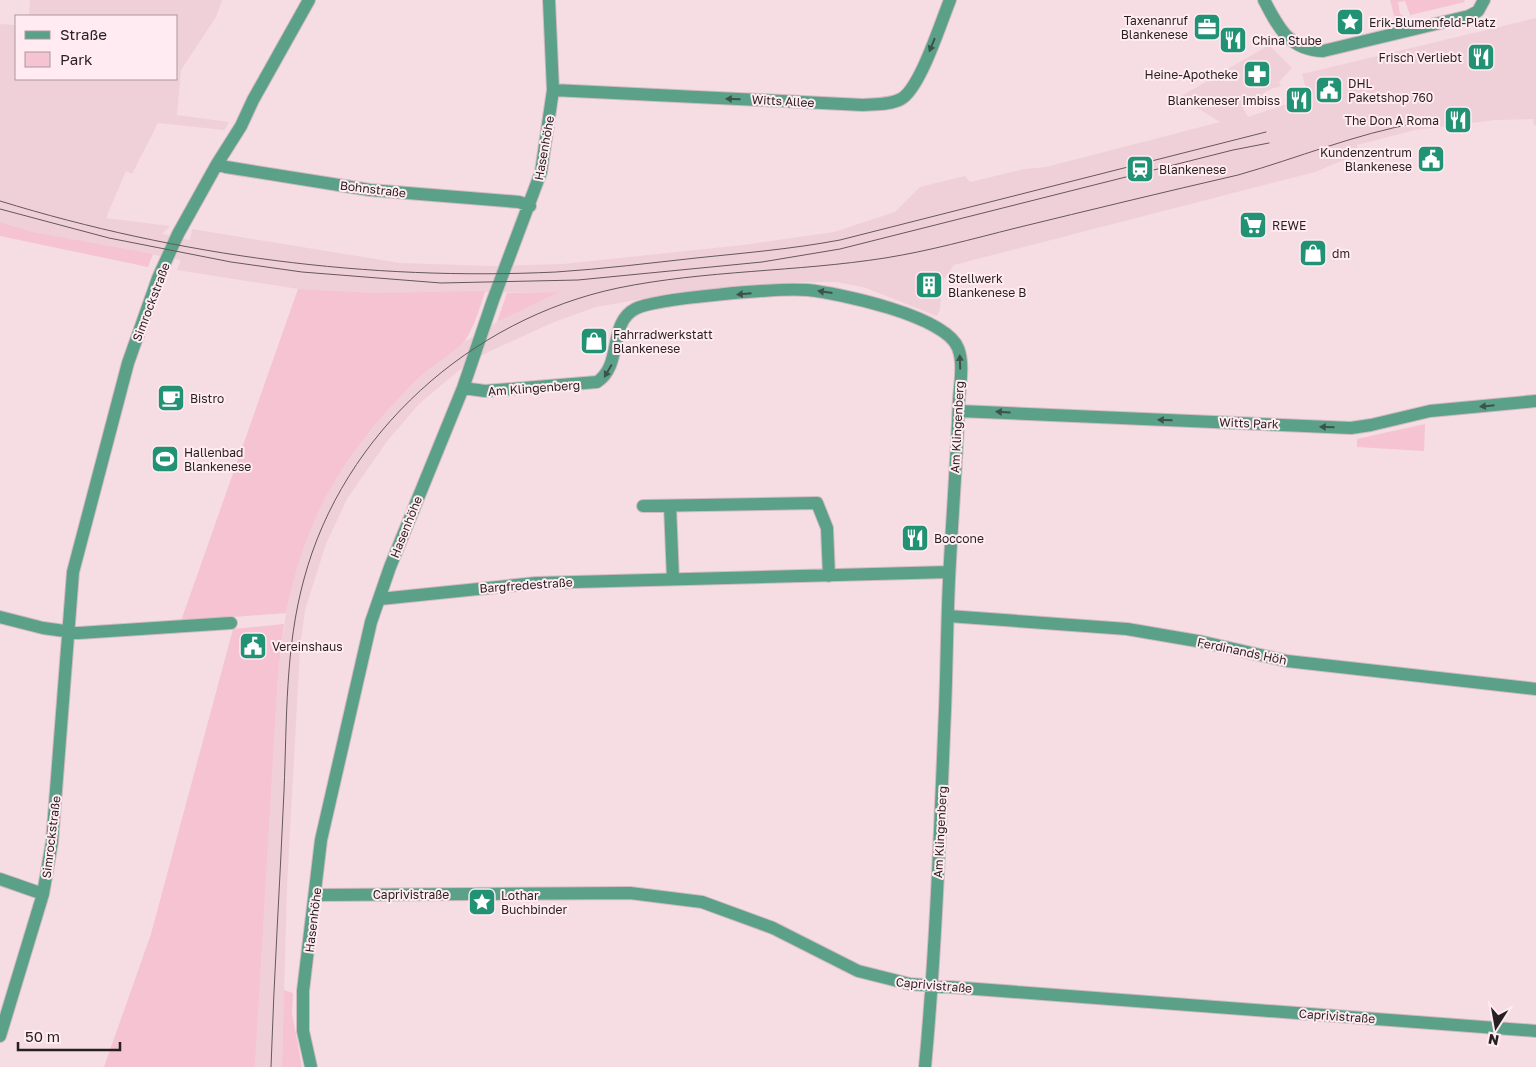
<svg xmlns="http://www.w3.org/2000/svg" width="1536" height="1067" font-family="'Golos Text',sans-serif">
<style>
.built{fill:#f0d0d8}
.green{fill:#f5c3d2}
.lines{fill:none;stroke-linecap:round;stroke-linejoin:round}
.street-casing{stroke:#d0bbc0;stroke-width:14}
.street{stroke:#5ba089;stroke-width:12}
.tram{stroke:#65585b;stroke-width:1}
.oneway{fill:#3c534b}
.labels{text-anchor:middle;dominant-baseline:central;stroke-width:4;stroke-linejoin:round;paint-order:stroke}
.poi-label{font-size:12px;fill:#271f21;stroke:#ffebf1;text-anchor:start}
.street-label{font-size:12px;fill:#271f21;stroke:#ffebf1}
</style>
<rect width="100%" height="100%" fill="#f5dde3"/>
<!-- built -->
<path class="built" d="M30,0H222L216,17L181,70L177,115L229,122L224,130L158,123L132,174L126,171L106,218L170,226L162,234L190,240L192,229L400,263L493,266L563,264L743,245L834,232L895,212L920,187L965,176L970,182L1024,169L1046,167L1220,122L1180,97L1269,45L1292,68L1279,82L1281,86L1271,89L1262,94L1263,97L1243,108L1248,117L1290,103L1288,96L1306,90L1302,74L1536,18V125H1534L1533,119L1496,120L1415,130L1357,145L1358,154L1315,172L954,265L942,282L940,309L937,316L863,287L836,282H800L671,294L596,307L554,322L486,353L457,372L419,404L388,440L347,499L326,544L305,610L300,648L287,887L282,1067H255L278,675L286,613L294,578L308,531L333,482L360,443L399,397L427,370L464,342L497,322L557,292L378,293L298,289L177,270L181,260L33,232L0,222V24L16,25V79H176V16H29Z"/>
<!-- green -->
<path class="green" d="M1390,0H1464L1465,2L1410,15L1405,1L1398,2L1400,14L1405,17L1395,19Z
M0,222L33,232L153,254L148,267L0,236Z
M298,289L378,293L485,291C482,303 471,335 463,343C453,353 440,360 429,369C419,377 408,388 399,398C336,465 305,522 286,613L181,621Z
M559,292L497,322L507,293Z
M1425,424L1424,451L1357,447V439Z
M284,624L278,675L255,1067H104L151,934L233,629Z
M284,990L293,993L292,1013L302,1067H282Z"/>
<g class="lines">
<!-- street casing -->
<g class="street-casing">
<path id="street" d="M1264,0C1278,27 1289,50 1323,51L1469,16L1478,11L1484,0
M553,90L863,105C875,104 890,105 901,99C920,89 941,22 950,0
M217,164L226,167L370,190L519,202L530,206
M463,388L485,391L597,382C623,365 608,323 635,309C655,298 781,288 807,290C839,293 946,316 958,348C964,363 960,384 959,399C957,453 953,507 950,561C947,610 947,660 945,710C940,829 936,948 925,1067
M959,411L1351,428L1371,425L1430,411L1536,401
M643,506L817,503L827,528L829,576
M670,506L673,579
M380,599L536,583L949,572
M948,616L1127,629L1203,642L1287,661L1536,689
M0,617L43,628L79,633L231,623
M0,879L43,894
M316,895L630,893L702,902L773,928L858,971L910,984L1536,1031
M0,1036L43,894L52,842L73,572L128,363L158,278L178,234L217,164L241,126L253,100L309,0
M311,1067L303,1031V991L321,840L371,622L390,567L463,388L493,300L541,172L553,90L549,0"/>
</g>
<!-- street -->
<use href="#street" class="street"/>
<!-- tram -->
<path class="tram" d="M0,201C179,256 369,281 556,272C603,269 650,263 696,258C744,253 792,249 840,240L1266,132
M0,209L109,238L231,262L302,272L441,283L578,280L762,262L840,249L1233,150L1269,143
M271,1067C274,975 280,883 284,791C287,720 285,648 304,579C343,433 471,319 618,288C706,270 796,272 885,258C929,251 972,239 1016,228C1090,210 1164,192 1238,175C1298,158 1355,134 1417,123"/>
</g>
<!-- one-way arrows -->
<defs><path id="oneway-solid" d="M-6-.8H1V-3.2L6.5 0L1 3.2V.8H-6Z" transform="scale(1.25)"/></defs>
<g class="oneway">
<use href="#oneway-solid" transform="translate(932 45) rotate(112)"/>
<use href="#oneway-solid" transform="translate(733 99) rotate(-178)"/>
<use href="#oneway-solid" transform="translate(825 292) rotate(-172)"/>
<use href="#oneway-solid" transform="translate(744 294) rotate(175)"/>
<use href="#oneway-solid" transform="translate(960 362) rotate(-92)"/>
<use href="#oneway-solid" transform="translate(608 371) rotate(120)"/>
<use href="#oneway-solid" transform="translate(1487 406) rotate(174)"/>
<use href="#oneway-solid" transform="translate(1003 412) rotate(-177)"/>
<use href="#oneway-solid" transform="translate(1165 420) rotate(-178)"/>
<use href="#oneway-solid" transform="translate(1327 427) rotate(-178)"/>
</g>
<!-- icons -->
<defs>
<g id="sight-square" transform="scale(1.4375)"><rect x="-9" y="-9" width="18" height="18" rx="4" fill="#229274" stroke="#ffebf1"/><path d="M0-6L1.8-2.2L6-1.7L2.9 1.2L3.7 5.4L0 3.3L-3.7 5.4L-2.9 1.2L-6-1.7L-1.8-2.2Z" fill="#fff"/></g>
<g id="office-square" transform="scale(1.4375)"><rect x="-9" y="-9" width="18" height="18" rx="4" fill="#229274" stroke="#ffebf1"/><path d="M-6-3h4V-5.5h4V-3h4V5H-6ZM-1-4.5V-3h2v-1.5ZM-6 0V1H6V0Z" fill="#fff"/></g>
<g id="restaurant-square" transform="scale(1.4375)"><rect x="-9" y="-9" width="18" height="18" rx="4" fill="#229274" stroke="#ffebf1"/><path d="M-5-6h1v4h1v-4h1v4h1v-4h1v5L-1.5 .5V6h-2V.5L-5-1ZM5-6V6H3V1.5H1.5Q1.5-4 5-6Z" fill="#fff"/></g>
<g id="pharmacy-square" transform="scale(1.4375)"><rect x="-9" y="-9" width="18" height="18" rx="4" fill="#229274" stroke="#ffebf1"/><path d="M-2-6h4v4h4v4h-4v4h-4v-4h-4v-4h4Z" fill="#fff"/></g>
<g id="civic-square" transform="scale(1.4375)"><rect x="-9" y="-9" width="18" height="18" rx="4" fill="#229274" stroke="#ffebf1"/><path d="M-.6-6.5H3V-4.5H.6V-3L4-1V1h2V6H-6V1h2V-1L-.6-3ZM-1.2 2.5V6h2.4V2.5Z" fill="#fff"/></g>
<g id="station-square" transform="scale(1.4375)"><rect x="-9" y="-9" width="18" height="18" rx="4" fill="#229274" stroke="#ffebf1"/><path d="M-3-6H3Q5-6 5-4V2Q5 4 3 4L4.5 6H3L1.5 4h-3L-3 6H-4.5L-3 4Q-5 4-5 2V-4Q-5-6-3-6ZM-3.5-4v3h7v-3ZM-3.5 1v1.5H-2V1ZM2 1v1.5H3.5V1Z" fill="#fff"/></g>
<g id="supermarket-square" transform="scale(1.4375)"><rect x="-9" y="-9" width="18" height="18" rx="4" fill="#229274" stroke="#ffebf1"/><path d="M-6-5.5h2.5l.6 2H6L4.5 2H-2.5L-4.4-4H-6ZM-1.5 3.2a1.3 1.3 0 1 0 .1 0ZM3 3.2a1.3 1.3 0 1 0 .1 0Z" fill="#fff"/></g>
<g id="shop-square" transform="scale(1.4375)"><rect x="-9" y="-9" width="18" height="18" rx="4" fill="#229274" stroke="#ffebf1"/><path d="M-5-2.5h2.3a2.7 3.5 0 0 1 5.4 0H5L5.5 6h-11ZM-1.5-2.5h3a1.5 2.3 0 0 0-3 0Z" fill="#fff"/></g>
<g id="building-square" transform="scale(1.4375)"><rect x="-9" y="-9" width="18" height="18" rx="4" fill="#229274" stroke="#ffebf1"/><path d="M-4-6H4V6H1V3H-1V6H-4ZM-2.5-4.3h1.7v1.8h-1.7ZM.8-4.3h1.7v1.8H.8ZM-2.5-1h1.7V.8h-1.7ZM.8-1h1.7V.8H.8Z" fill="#fff"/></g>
<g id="cafe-square" transform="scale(1.4375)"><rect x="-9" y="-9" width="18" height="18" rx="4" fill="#229274" stroke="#ffebf1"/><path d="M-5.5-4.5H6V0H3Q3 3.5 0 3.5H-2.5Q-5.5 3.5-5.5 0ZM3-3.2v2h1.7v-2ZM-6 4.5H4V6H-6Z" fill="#fff"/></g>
<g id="stadium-square" transform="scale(1.4375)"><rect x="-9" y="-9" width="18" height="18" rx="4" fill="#229274" stroke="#ffebf1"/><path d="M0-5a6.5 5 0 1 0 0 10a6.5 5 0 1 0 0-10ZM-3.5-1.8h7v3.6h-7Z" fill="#fff"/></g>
</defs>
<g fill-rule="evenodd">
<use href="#sight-square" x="1350" y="22"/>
<use href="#office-square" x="1207" y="27"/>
<use href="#restaurant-square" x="1233" y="40"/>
<use href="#restaurant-square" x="1481" y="57"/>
<use href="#pharmacy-square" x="1257" y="74"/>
<use href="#civic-square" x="1329" y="90"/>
<use href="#restaurant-square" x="1299" y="100"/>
<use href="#restaurant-square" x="1458" y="120"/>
<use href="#civic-square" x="1431" y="159"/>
<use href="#station-square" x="1140" y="169"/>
<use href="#supermarket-square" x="1253" y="225"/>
<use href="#shop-square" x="1313" y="253"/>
<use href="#building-square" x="929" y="285"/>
<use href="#shop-square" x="594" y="341"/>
<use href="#cafe-square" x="171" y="398"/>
<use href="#stadium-square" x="165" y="459"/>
<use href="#restaurant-square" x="915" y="538"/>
<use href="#civic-square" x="253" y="646"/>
<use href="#sight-square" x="482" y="902"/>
</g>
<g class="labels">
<!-- poi labels -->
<g class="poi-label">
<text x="1188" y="20" text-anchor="end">Taxenanruf<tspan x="1188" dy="14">Blankenese</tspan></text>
<text x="1369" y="22">Erik-Blumenfeld-Platz</text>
<text x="1252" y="40">China Stube</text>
<text x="1462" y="57" text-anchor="end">Frisch Verliebt</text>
<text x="1238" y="74" text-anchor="end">Heine-Apotheke</text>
<text x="1348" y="83">DHL<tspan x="1348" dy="14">Paketshop 760</tspan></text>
<text x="1280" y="100" text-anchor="end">Blankeneser Imbiss</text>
<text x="1439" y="120" text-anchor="end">The Don A Roma</text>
<text x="1412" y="152" text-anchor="end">Kundenzentrum<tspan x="1412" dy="14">Blankenese</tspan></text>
<text x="1159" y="169">Blankenese</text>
<text x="1272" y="225">REWE</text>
<text x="1332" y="253">dm</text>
<text x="948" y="278">Stellwerk<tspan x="948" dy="14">Blankenese B</tspan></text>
<text x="613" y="334">Fahrradwerkstatt<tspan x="613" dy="14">Blankenese</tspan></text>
<text x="190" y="398">Bistro</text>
<text x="184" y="452">Hallenbad<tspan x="184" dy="14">Blankenese</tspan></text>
<text x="934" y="538">Boccone</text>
<text x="272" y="646">Vereinshaus</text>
<text x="501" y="895">Lothar<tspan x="501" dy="14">Buchbinder</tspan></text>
</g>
<!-- street labels -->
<g class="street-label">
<text transform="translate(783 101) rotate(3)">Witts Allee</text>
<text transform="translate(544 148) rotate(-80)">Hasenhöhe</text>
<text transform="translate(373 189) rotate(7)">Bohnstraße</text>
<text transform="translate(151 302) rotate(-69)">Simrockstraße</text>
<text transform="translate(534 388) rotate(-4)">Am Klingenberg</text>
<text transform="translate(1249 423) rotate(2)">Witts Park</text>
<text transform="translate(957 427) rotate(-87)">Am Klingenberg</text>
<text transform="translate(406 527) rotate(-68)">Hasenhöhe</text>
<text transform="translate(526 585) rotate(-4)">Bargfredestraße</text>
<text transform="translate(1242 651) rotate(12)">Ferdinands Höh</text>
<text transform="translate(940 832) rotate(-87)">Am Klingenberg</text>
<text transform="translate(51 837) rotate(-83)">Simrockstraße</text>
<text x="411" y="894">Caprivistraße</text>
<text transform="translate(313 920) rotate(-83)">Hasenhöhe</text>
<text transform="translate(934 985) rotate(5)">Caprivistraße</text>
<text transform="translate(1337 1016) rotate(4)">Caprivistraße</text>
</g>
</g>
<!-- legend -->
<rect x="15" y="15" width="162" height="65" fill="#ffebf1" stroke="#a9999e"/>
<rect x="25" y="31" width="25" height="8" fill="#5ba089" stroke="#a9999e"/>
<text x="60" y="40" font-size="15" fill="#271f21">Straße</text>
<rect x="25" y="52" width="25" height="15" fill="#f5c3d2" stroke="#a9999e"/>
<text x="60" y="65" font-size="15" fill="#271f21">Park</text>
<!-- north arrow -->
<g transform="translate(1496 1027) rotate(191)" stroke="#ffebf1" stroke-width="4" paint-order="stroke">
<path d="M0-4L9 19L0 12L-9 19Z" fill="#271f21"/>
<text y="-8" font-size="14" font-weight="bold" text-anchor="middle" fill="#271f21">N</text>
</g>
<!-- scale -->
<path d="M18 1042v8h102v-8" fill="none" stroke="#271f21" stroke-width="2.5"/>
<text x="25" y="1042" font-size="15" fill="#271f21" stroke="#ffebf1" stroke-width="4" paint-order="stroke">50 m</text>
</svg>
